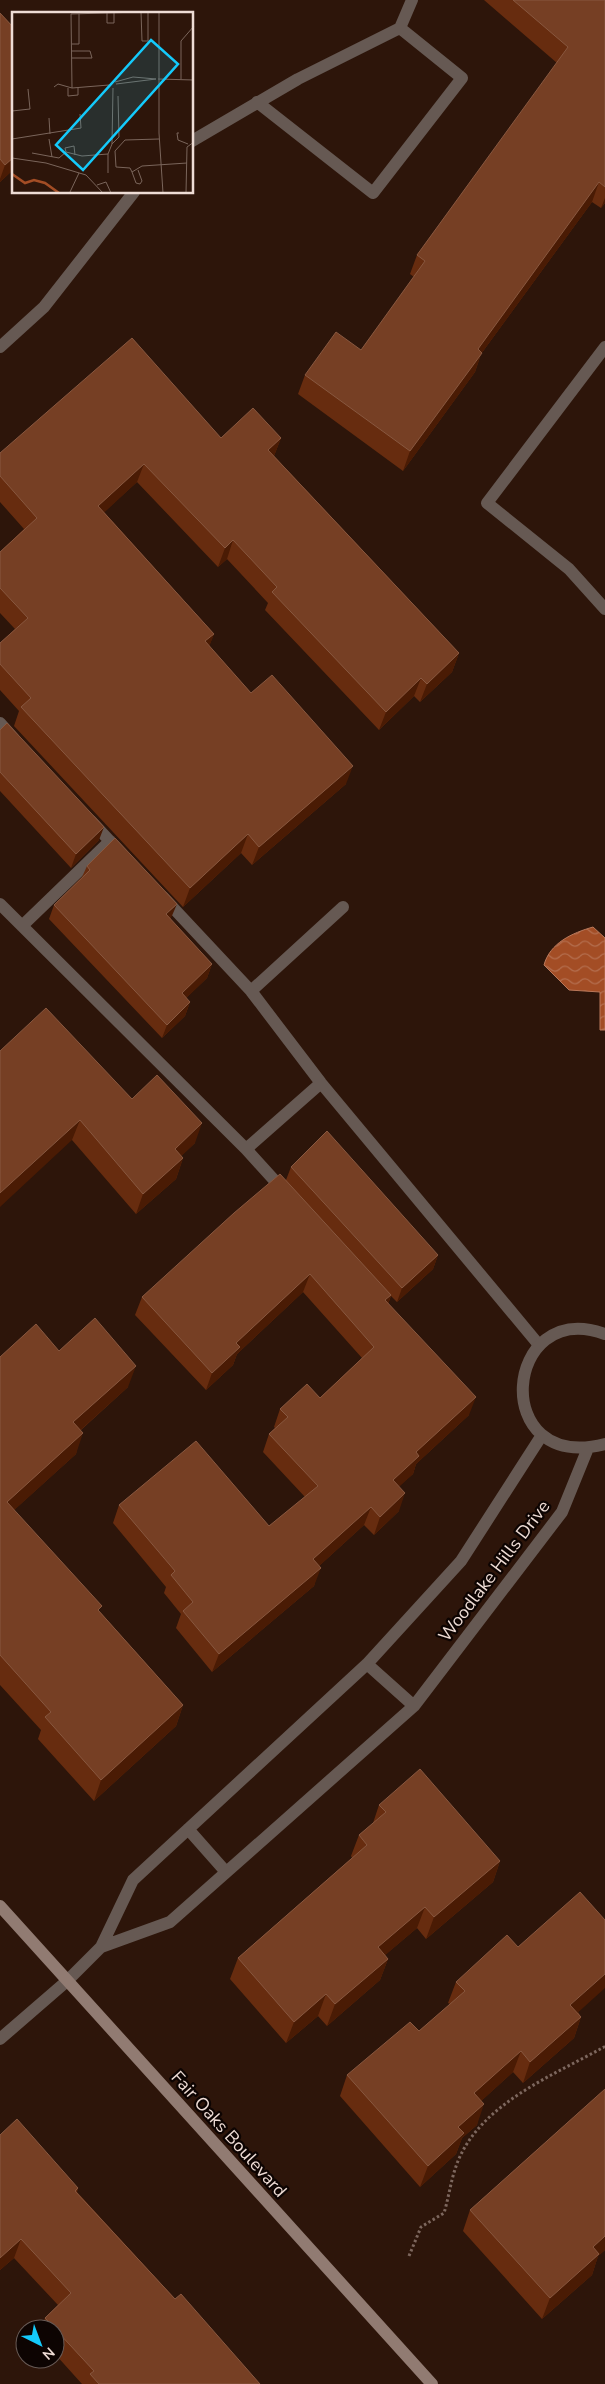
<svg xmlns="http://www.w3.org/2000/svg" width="605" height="2384" font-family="'Nunito Sans',sans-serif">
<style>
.water{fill:url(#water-waves);stroke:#ba785a}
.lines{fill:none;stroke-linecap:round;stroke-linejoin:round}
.path{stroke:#7d675e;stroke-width:3;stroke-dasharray:2.5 2.5;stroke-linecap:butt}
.lane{stroke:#665953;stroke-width:12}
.street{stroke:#665953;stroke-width:12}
.secondary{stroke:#917b72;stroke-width:12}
.wall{fill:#672c0f}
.shaded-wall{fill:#4a1b04}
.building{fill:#763f24;stroke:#885840}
.labels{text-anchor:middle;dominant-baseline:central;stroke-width:4.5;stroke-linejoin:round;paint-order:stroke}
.street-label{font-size:18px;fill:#eedcd5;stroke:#0d0402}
.inset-river{fill:none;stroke:#a34d25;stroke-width:2.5}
.inset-road{fill:none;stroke:#7a655b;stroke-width:1}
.view{fill:#14cafb;fill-opacity:0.15;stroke:#14cafb;stroke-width:2.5}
.inset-edge{fill:none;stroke:#eedcd5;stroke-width:2.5}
</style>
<defs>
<pattern id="water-waves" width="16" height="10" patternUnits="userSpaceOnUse" patternTransform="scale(1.25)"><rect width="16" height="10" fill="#a34d25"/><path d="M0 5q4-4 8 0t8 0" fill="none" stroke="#b46e4e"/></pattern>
</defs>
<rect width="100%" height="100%" fill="#2d150a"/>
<!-- water -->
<path class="water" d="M593,927L605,938V1030H600V992L569,990L544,965C550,943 572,933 593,927Z"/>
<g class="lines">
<!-- path -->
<path class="path" d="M409,2256L421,2227L444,2213C449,2197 451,2178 458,2161C482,2103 552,2076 604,2047L605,2049"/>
<!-- lane -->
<path class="lane" d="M257,102L373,193L462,78L400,28
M192,141L298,79L400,28L412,0
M0,347L44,307L134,192
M605,347L487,503L569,569L605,609
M0,723L14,739
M91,821L122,854
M163,897L251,991L321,1083L539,1345
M0,904L246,1149L285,1192
M22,926L110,841
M251,991L343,907
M246,1149L321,1083"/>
<!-- street -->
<path class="street" d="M605,1334C503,1297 488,1474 605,1444
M542,1435L461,1561L367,1664L133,1880L101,1947L170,1922L414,1706L562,1512L588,1448
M367,1664L414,1706
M188,1829L226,1872
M0,2039L67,1981L101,1947"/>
<!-- secondary -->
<path class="secondary" d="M0,1906L432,2384"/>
</g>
<!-- wall -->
<path class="wall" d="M484,0H605V203L601,208L592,202L481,354L475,372L403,471L298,394L305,375L361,350L414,277L410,274L417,255L557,63Z
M0,13L14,28V169L0,182Z
M221,438H281L274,456L459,653L452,672L420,702L414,696L379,730L265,610L268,603L227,559L218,567L137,482L104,512L214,634L209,646L251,693L346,784L252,865L241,853L183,907L14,726L19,711L0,690V643L15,629L0,613V552L24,529L0,502V453Z
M0,730L99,840L71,868L0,791Z
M87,866L171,918L170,919L212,964L207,978L186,998L190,1002L185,1016L162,1038L49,919L54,905L82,877Z
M0,1051L132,1099L195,1143L181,1156L183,1158L176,1179L136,1214L72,1140Z
M291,1167L438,1255L433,1269L397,1302L391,1296L388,1304L469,1415L416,1464L413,1474L399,1486V1511L374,1535L364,1525L319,1566L314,1586L212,1672L176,1628L181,1614L164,1593L166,1587L113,1523L119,1505L269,1526L305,1497L263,1452L269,1434L275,1428L274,1427L280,1409L320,1398L362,1358L303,1292L237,1354L233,1365L206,1390L135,1315L142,1297L286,1180Z
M59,1351L128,1387L81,1430L76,1454L14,1510L100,1612L183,1705L176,1726L94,1801L38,1739L41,1730L0,1685V1357Z
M379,1805L500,1861L493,1882L426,1939L417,1928L385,1955L388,1959L380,1980L327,2026L318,2016L286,2043L230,1979L238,1958L352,1858L351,1856L359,1835L373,1823Z
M456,1982L578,2012L581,2017L574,2038L523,2083L513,2072L481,2101L477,2125L462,2138L456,2154L420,2187L340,2096L347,2075L419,2031L450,2004L448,2003Z
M605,2089V2250L598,2256L592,2275L542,2319L463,2231L470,2210Z
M0,2135L78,2188L77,2192L175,2299L260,2384H82L55,2354V2329H41L45,2318L58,2305L14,2258L0,2270Z"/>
<!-- shaded-wall -->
<path class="shaded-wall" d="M14,157V169L0,182V179L5,165Z
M599,182L592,202L481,354L475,372L403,471L410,451L478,349Z
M605,198V203L601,208Z
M281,438L274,456L268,450Z
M144,464L137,482L92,524L98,506Z
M233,540L227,559L218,567L225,548Z
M214,634L207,652L205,641Z
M459,653L452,672L420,702L427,684Z
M421,678L414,696L379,730L386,712Z
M353,766L346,784L252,865L259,847Z
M104,827L99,840L71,868L76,854Z
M248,834L241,853L183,907L190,888Z
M177,904L171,918L161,928L166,914Z
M212,964L207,978L177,1007L182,993Z
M190,1002L185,1016L162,1038L167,1025Z
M80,1120L72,1140L0,1207V1193Z
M202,1123L195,1143L168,1169L175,1149Z
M183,1158L176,1179L136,1214L143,1194Z
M438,1255L433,1269L397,1302L402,1288Z
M310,1274L303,1292L237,1354L233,1365L206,1390L212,1373L236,1343Z
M391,1295L385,1313V1300Z
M136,1366L128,1387L66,1443L73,1422Z
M476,1397L469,1415L416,1464L413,1474L387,1498L393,1480L416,1452Z
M83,1433L76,1454L0,1523L7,1502Z
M405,1493L399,1511L374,1535L380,1517Z
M371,1507L364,1525L307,1577L313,1559Z
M321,1568L314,1586L212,1672L219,1654Z
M183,1705L176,1726L94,1801L101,1780Z
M500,1861L493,1882L426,1939L434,1917Z
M425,1907L417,1928L370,1968L378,1947Z
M388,1959L380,1980L327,2026L335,2004Z
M605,1974V1988L563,2026L570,2005Z
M326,1994L318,2016L286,2043L294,2022Z
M581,2017L574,2038L523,2083L530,2062Z
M521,2051L513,2072L467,2114L474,2093Z
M484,2104L477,2125L462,2138L456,2154L420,2187L428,2166L458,2127Z
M605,2236V2250L598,2256L592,2275L542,2319L550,2298L593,2247Z
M21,2239L14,2258L0,2270V2258Z"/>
<!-- building -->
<path class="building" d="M513,0H605V187L599,182L478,349L482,353L410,451L305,375L336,332L361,350L425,261L417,255L568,47Z
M0,13L14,28V157L5,165L0,159Z
M132,338L221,438L253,408L281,438L268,450L459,653L427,684L421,678L386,712L272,592L277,587L233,540L225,548L144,464L98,506L214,634L205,641L251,693L272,675L353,766L259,847L248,834L190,888L21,707L31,698L0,664V643L28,618L0,588V552L37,518L0,476V453Z
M7,723L104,827L76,854L0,772V730Z
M115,838L177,904L166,914L212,964L182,993L190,1002L167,1025L54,905L90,870L87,866Z
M46,1008L132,1099L157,1075L202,1123L175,1149L183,1158L143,1194L80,1120L0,1193V1051Z
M327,1131L438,1255L402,1288L291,1167Z
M280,1174L391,1295L385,1300L476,1397L416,1452L419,1456L393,1480L405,1493L380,1517L371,1507L313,1559L321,1568L219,1654L183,1611L193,1602L171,1575L175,1571L119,1505L196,1441L269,1526L318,1486L269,1434L288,1417L280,1409L307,1384L320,1398L374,1347L310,1274L236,1343L240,1347L212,1373L142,1297L234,1213Z
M95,1318L136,1366L73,1422L83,1433L7,1502L102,1606L98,1610L183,1705L101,1780L45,1717L51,1712L0,1655V1357L36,1324L59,1351Z
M420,1769L500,1861L434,1917L425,1907L378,1947L388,1959L335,2004L326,1994L294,2022L238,1958L367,1845L359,1835L386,1812L379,1805Z
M580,1892L605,1920V1974L570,2005L581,2017L530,2062L521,2051L474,2093L484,2104L458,2127L464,2133L428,2166L347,2075L410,2022L419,2031L465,1991L456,1982L507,1935L518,1947Z
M605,2089V2236L593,2247L599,2254L550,2298L470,2210Z
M17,2119L78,2188L75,2191L175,2299L181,2294L260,2384H99L90,2374L94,2371L45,2318L71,2293L21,2239L0,2258V2135Z"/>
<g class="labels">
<!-- street labels -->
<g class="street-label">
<text transform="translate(494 1571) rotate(-53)">Woodlake Hills Drive</text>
<text transform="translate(229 2134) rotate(48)">Fair Oaks Boulevard</text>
</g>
</g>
<!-- overview -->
<g transform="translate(12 12)">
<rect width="181" height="181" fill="#2d150a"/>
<path class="inset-river" d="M0,162L13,171L22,168L33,171L47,181"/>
<path class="inset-road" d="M129,0L130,29H136V0M147,0V121L151,181M95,1V11H102V1M60,32H67V2M60,46H80L78,39H60M146,67L182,68M169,67V29L182,14M103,70L121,65L144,67L104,72M42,75L46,72L60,76L97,73M56,76V84L66,83V76M60,76L59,2L128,0M0,99L18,97L16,77M37,106L38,122M167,121H165L166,128L176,132M0,127L69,116L68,102M37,127L40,145M147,127L113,128L103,139L104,155L118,156L120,160L130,154L175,151M100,132L107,125L106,84M54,140L53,136L62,134L63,143M20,141L47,146L54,140L70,144L96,142L100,132L101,76M96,142V161M0,146L34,151L74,163L91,181M120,160L124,171L128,172L130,169L126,158M85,173L94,170L99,181M58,180L67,161M174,181L175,135L182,130"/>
<path class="view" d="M139,28L166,52L71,158L44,133Z"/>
<rect width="181" height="181" class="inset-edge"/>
</g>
<!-- north arrow -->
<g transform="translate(40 2344) rotate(138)"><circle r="24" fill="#0d0402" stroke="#675a56"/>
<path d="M0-4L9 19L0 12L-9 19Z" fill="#14cafb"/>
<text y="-8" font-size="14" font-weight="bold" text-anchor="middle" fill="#eedcd5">N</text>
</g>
</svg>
